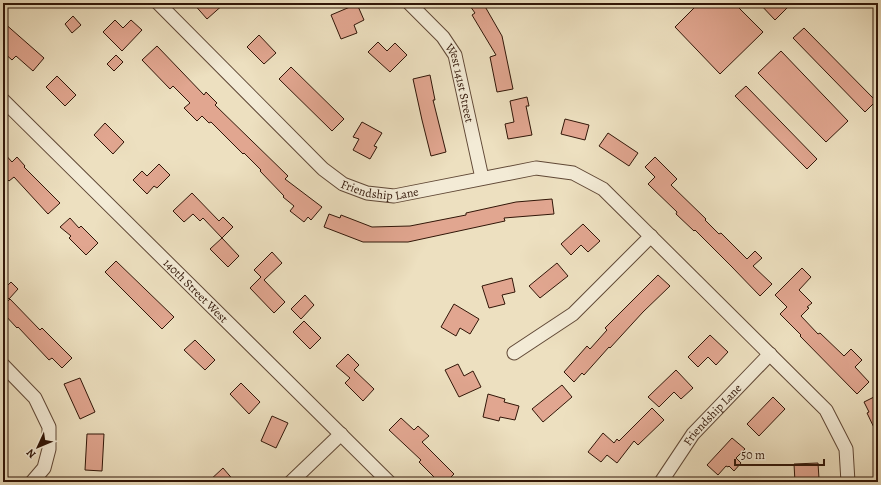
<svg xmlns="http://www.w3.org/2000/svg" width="881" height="485" font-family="Alegreya,serif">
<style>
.building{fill:#e1a690;stroke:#311608}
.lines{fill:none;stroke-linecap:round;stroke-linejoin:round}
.minor-casing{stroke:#604836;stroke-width:15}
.minor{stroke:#f3ebd6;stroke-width:13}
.labels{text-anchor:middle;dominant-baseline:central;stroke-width:3;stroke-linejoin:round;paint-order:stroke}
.street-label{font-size:12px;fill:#311608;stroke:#f3ebd6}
</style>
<rect width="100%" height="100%" fill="#ede0c0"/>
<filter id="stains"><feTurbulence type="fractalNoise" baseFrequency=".005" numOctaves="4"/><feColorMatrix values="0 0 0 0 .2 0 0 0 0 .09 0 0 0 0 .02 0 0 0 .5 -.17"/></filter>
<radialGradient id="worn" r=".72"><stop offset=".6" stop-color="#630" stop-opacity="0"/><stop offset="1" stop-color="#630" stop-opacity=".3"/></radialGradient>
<!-- building -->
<path class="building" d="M193,3H225L207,19Z
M468,3H483L502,36L513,89L497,92L490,57L496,55L472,15L475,13Z
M699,3H734L763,32L720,74L675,27Z
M759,3H792L775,20Z
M357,4L364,20L354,25L357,33L341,39L331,15Z
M73,16L81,25L72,33L65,24Z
M115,20L123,28L131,20L142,30L122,51L103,32Z
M3,22L44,58L33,71L16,56L12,60L3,52Z
M804,28L876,101L865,112L793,38Z
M259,35L276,53L264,64L247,47Z
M378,42L387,51L395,43L407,55L390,72L368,52Z
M157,46L204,95L206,92L217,103L215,105L288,176L285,179L322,207L311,220L308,217L304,222L290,211L294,206L283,197L284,196L260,171L261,170L244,153L243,154L211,122L209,123L202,116L197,121L184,108L190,103L173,86L170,89L142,60Z
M781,51L848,121L826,142L758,73Z
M116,55L123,62L114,71L107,64Z
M291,67L344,119L332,131L279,79Z
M430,75L435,100H433L446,152L431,156L422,120L413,79Z
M57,76L76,95L65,106L46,87Z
M746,86L817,159L807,169L735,96Z
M527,97L529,106H526L532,135L508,139L505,124L514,122L510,101Z
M565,119L589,125L585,140L561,134Z
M362,122L382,133L374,146L377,147L370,159L353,150L359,139L353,137Z
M105,123L124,142L113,154L94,135Z
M608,133L638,153L629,166L599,146Z
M3,152L12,162L17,157L25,166L24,167L60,203L48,214L14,177L9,181L3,175Z
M655,157L677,179L671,185L706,219L705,220L719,234L721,233L747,259L755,251L762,258L753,266L772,284L760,296L732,267L695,230L694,231L676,214L677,212L648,184L655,177L645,167Z
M159,164L170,175L157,188L154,186L147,194L133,180L142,171L147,176Z
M192,193L219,221L223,217L233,227L222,238L203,218L200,221L193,214L184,222L173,211Z
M552,199L554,214L504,218L505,221L408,242H363L324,227L329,214L340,218L341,215L372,227L410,226L466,215V213L516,202Z
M70,218L79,228L81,226L98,243L86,255L69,238L71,236L60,227Z
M583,224L600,241L588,252L581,245L571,255L561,244Z
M222,238L239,256L228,267L210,249Z
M272,252L282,263L264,280L285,302L274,313L250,288L261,277L254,270Z
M116,261L174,317L162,329L105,272Z
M557,263L568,276L540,298L529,286Z
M802,268L811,277L799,290L812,303L807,307L809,308L801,316L818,334L820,333L844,356L851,349L862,360L855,367L869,382L857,394L800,336L801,335L780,314L787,307L775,295Z
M658,275L670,286L643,312L610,348L609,347L584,375L582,373L574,382L564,372L587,346L590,349L607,330L605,328Z
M512,278L515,292L502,295L505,304L489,308L482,286Z
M11,282L18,289L9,299L3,293V290Z
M305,295L314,305L301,319L291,309Z
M10,299L40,330L42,328L72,358L62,368L52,358L49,360L18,327L17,328L3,313V306Z
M454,304L479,319L470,334L460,328L456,336L441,327Z
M304,321L321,338L310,349L293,332Z
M710,335L728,352L716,365L708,357L698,367L688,357Z
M195,340L215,360L205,370L184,350Z
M348,354L359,365L354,370L374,389L363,401L345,383L350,378L336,366Z
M458,364L464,376L473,371L481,387L459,397L445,370Z
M676,370L693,388L681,399L674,392L659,407L648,397Z
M80,378L95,412L80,419L64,384Z
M241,383L260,402L249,414L230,394Z
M562,385L572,397L543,422L532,409Z
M488,394L505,399L504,402L519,406L515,420L500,417L499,421L483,417Z
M878,395V436L867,413L869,412L864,402Z
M773,397L785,409L759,436L747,424Z
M652,408L664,420L638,445L634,441L617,463L607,455L601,462L588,452L603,433L614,443L617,439L619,441Z
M272,416L288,423L276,448L261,441Z
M401,418L414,430L418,426L429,436L422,442L454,474L446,482H439L419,462L421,460L389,430Z
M87,434H104L102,471L85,470Z
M732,438L745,449L736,458L741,463L734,471L729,466L728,467L726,466L718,475L707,465Z
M818,463L819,479H809V482H795L794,464Z
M223,468L235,482H208Z"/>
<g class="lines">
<!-- minor casing -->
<g class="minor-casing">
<g id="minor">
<path id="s1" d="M158,3L323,169L343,184L367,193L394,196L536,168L573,173L603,189L826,410L846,449L848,482"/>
<path id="s2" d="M409,3L443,37L455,55L482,178"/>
<path id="s3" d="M3,100L389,482"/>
<path d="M514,353L573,314L651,236"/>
<path d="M3,365L35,398L49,427V449L44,468L32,482"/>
<path d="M291,482L341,434"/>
<path id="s4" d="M661,482L693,434L770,354"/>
</g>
</g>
<!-- minor -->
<use href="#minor" class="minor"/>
</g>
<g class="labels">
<!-- street labels -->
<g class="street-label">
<text stroke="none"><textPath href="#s2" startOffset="98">West 141st Street</textPath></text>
<text stroke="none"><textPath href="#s1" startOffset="297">Friendship Lane</textPath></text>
<text stroke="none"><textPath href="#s3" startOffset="271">140th Street West</textPath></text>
<text stroke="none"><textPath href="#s4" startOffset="85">Friendship Lane</textPath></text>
</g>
</g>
<!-- margin -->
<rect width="881" height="485" fill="none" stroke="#ede0c0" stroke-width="16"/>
<rect x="4" y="4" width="873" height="477" fill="none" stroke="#311608" stroke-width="2"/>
<rect x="8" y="8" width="865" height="469" fill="none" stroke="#311608"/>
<!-- north arrow -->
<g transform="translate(38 447) rotate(226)" stroke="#f3ebd6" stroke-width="3" paint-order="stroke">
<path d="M0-3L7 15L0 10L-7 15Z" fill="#311608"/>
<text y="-6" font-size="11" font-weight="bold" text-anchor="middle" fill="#311608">N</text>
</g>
<!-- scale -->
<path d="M735 459v6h89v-6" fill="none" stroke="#311608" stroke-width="2"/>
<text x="741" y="459" font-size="12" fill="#311608" stroke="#f3ebd6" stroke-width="3" paint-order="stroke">50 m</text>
<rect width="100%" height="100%" filter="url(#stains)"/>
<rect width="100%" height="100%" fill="url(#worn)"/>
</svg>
